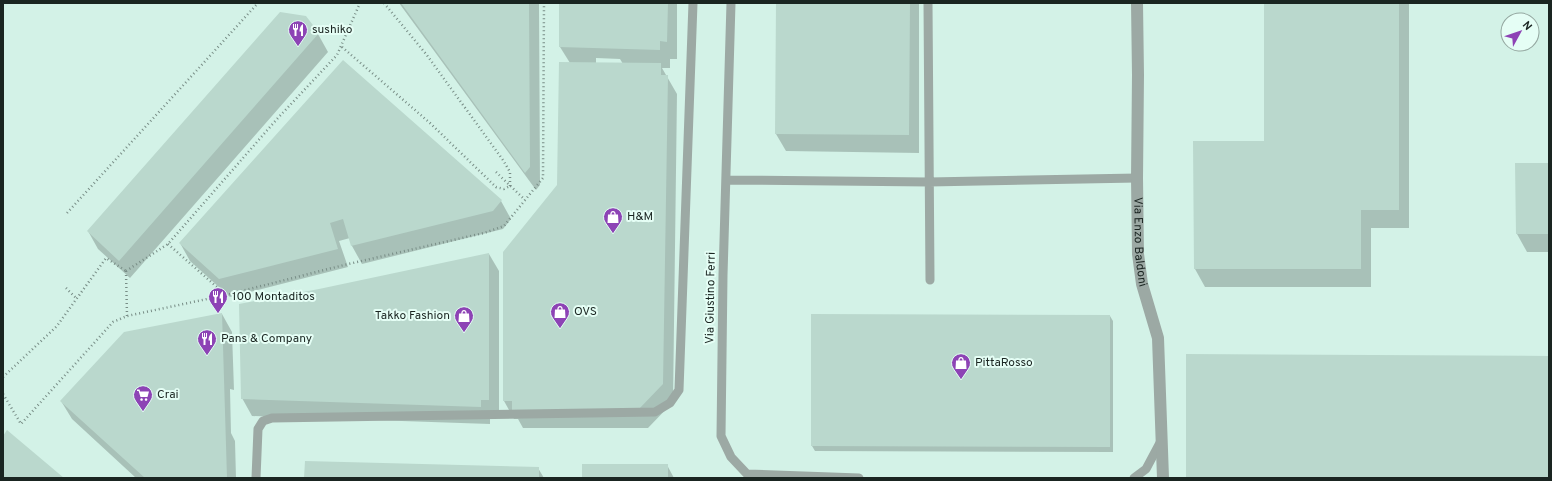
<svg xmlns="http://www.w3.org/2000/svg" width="1552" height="481" font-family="Overpass,sans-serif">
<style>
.shadow{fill:#0003;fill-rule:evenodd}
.building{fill:#bad8cd}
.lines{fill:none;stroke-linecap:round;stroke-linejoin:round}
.path{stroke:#788d86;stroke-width:2.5;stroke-dasharray:1 3;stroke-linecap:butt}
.service{stroke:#9ca9a4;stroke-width:9}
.minor{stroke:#9ca9a4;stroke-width:12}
.labels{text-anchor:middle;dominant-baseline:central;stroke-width:4;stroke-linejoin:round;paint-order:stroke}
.poi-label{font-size:12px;fill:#1a2521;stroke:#e5fef5;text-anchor:start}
.street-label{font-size:12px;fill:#1a2521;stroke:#e5fef5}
</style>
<rect width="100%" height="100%" fill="#d3f2e7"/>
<path class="shadow" d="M 399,3 L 539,3 L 540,185 L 536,190 Z
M 560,3 L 677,3 L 677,59 L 670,59 L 670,68 L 662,68 L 677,94 L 673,402 L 648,428 L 523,428 L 518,419 L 514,419 L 504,401 L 558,185 L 570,63 L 560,47 ZM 596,58 L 620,59 L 623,64 L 596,63 Z
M 777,3 L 919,3 L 919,153 L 786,151 L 776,134 Z
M 1265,3 L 1409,3 L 1409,228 L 1371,228 L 1371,287 L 1205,287 L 1195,269 L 1265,142 Z
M 318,34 L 328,52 L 130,278 L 98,249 L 88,231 Z
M 343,62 L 501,201 L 511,219 L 503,229 L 362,264 L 352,246 L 350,238 L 339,241 L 348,267 L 230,297 L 190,261 L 180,243 Z
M 1549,164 L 1549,252 L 1527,252 L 1517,234 Z
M 489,254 L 499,271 L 499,418 L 490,418 L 490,424 L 252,416 L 242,398 L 319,290 Z
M 222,314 L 232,332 L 234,390 L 230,389 L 231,433 L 235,441 L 236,478 L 136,478 L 72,419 L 61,401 Z
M 1110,316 L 1113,321 L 1113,452 L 815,451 L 812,446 Z
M 667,465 L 674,478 L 583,478 Z
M 538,468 L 544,478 L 305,478 Z"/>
<path class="building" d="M 401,3 L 529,3 L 530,167 L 525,173 Z
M 559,3 L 668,3 L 667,42 L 660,41 L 660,50 L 559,47 Z
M 776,3 L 910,3 L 909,135 L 775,134 Z
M 1264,3 L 1399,3 L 1399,210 L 1361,210 L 1361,269 L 1194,269 L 1193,141 L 1264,141 Z
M 280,12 L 306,16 L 319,33 L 119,261 L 87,231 Z
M 343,60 L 502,200 L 493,211 L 351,246 L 343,219 L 330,223 L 338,249 L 219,279 L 179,243 Z
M 559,62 L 661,63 L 661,75 L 668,75 L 663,384 L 638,410 L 512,410 L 512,401 L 503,401 L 503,252 L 557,185 Z
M 1515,163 L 1549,163 L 1549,234 L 1516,234 Z
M 489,253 L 489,400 L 481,400 L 481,407 L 241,399 L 239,304 L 319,289 Z
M 222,313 L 227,478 L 145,478 L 60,401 L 124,332 Z
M 811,314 L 1110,315 L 1110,447 L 811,446 Z
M 1186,354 L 1549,356 L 1549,478 L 1186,478 Z
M 7,430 L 64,478 L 3,478 L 3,436 Z
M 305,461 L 539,467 L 539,478 L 304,478 Z
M 582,464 L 668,464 L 668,478 L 582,478 Z"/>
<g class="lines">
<path class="path" d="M 384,3 L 426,54 L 503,160 L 510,172 L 510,186
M 342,47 L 430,123 L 496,187 L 504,189 L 510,186
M 496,172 L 525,200
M 67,213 L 258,3
M 168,244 L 226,295
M 126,271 L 168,244 L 277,119 L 337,55 L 360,3
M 126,271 L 127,316
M 66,288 L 77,299
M 3,377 L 57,326 L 106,258 L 126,271
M 3,394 L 21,424 L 113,322 L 127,316 L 226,295 L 344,265 L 484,233 L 504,226 L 543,178 L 544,3"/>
<path class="service" d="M 731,3 L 723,275 L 721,436 L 731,457 L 747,474 L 859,478
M 928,3 L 930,280
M 726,180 L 929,182 L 1137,178
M 256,478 L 258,429 L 263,421 L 272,418 L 655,412 L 670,403 L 679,390 L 693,3
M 1134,478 L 1146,469 L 1162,439"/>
<path class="minor" id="s1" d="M 1137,3 L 1138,75 L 1137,178 L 1138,254 L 1142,284 L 1158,338 L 1163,478"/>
</g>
<defs>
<symbol id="restaurant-pin" viewBox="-11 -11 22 30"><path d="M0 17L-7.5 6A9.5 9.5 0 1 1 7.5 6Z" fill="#8d43b5" stroke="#e5fef5"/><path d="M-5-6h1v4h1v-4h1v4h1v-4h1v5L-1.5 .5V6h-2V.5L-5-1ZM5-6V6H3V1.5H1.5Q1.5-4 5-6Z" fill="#fff"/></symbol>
<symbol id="shop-pin" viewBox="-11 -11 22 30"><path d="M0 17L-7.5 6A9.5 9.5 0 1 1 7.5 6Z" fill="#8d43b5" stroke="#e5fef5"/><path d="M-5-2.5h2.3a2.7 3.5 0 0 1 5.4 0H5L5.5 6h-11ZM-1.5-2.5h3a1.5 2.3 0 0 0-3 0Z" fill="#fff"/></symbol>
<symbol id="supermarket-pin" viewBox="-11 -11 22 30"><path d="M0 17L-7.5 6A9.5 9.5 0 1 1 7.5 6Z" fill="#8d43b5" stroke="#e5fef5"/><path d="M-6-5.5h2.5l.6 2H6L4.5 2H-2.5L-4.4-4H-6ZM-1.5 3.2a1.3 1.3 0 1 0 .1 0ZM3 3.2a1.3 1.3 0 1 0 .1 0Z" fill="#fff"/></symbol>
</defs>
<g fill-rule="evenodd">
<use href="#restaurant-pin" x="287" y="19" width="22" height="30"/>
<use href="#shop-pin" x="602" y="206" width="22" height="30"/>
<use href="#restaurant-pin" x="207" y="286" width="22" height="30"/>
<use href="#shop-pin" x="549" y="301" width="22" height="30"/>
<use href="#shop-pin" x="453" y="305" width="22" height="30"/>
<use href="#restaurant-pin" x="196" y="328" width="22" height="30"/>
<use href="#shop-pin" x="950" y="352" width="22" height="30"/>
<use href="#supermarket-pin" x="132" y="384" width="22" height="30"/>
</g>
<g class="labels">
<g class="poi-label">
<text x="312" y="30">sushiko</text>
<text x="627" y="217">H&amp;M</text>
<text x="232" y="297">100 Montaditos</text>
<text x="574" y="312">OVS</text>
<text x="450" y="316" text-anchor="end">Takko Fashion</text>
<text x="221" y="339">Pans &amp; Company</text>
<text x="975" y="363">PittaRosso</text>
<text x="157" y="395">Crai</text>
</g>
<g class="street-label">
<text stroke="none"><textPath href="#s1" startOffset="239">Via Enzo Baldoni</textPath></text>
<text transform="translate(711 298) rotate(-89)">Via Giustino Ferri</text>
</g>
</g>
<rect width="1552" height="481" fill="none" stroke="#1a2521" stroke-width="8"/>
<g transform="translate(1520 32) rotate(50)"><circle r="19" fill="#e5fef5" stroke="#94a7a0"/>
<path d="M0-3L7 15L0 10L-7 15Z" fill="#8d43b5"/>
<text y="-6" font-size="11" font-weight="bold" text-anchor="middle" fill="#1a2521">N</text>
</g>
</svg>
